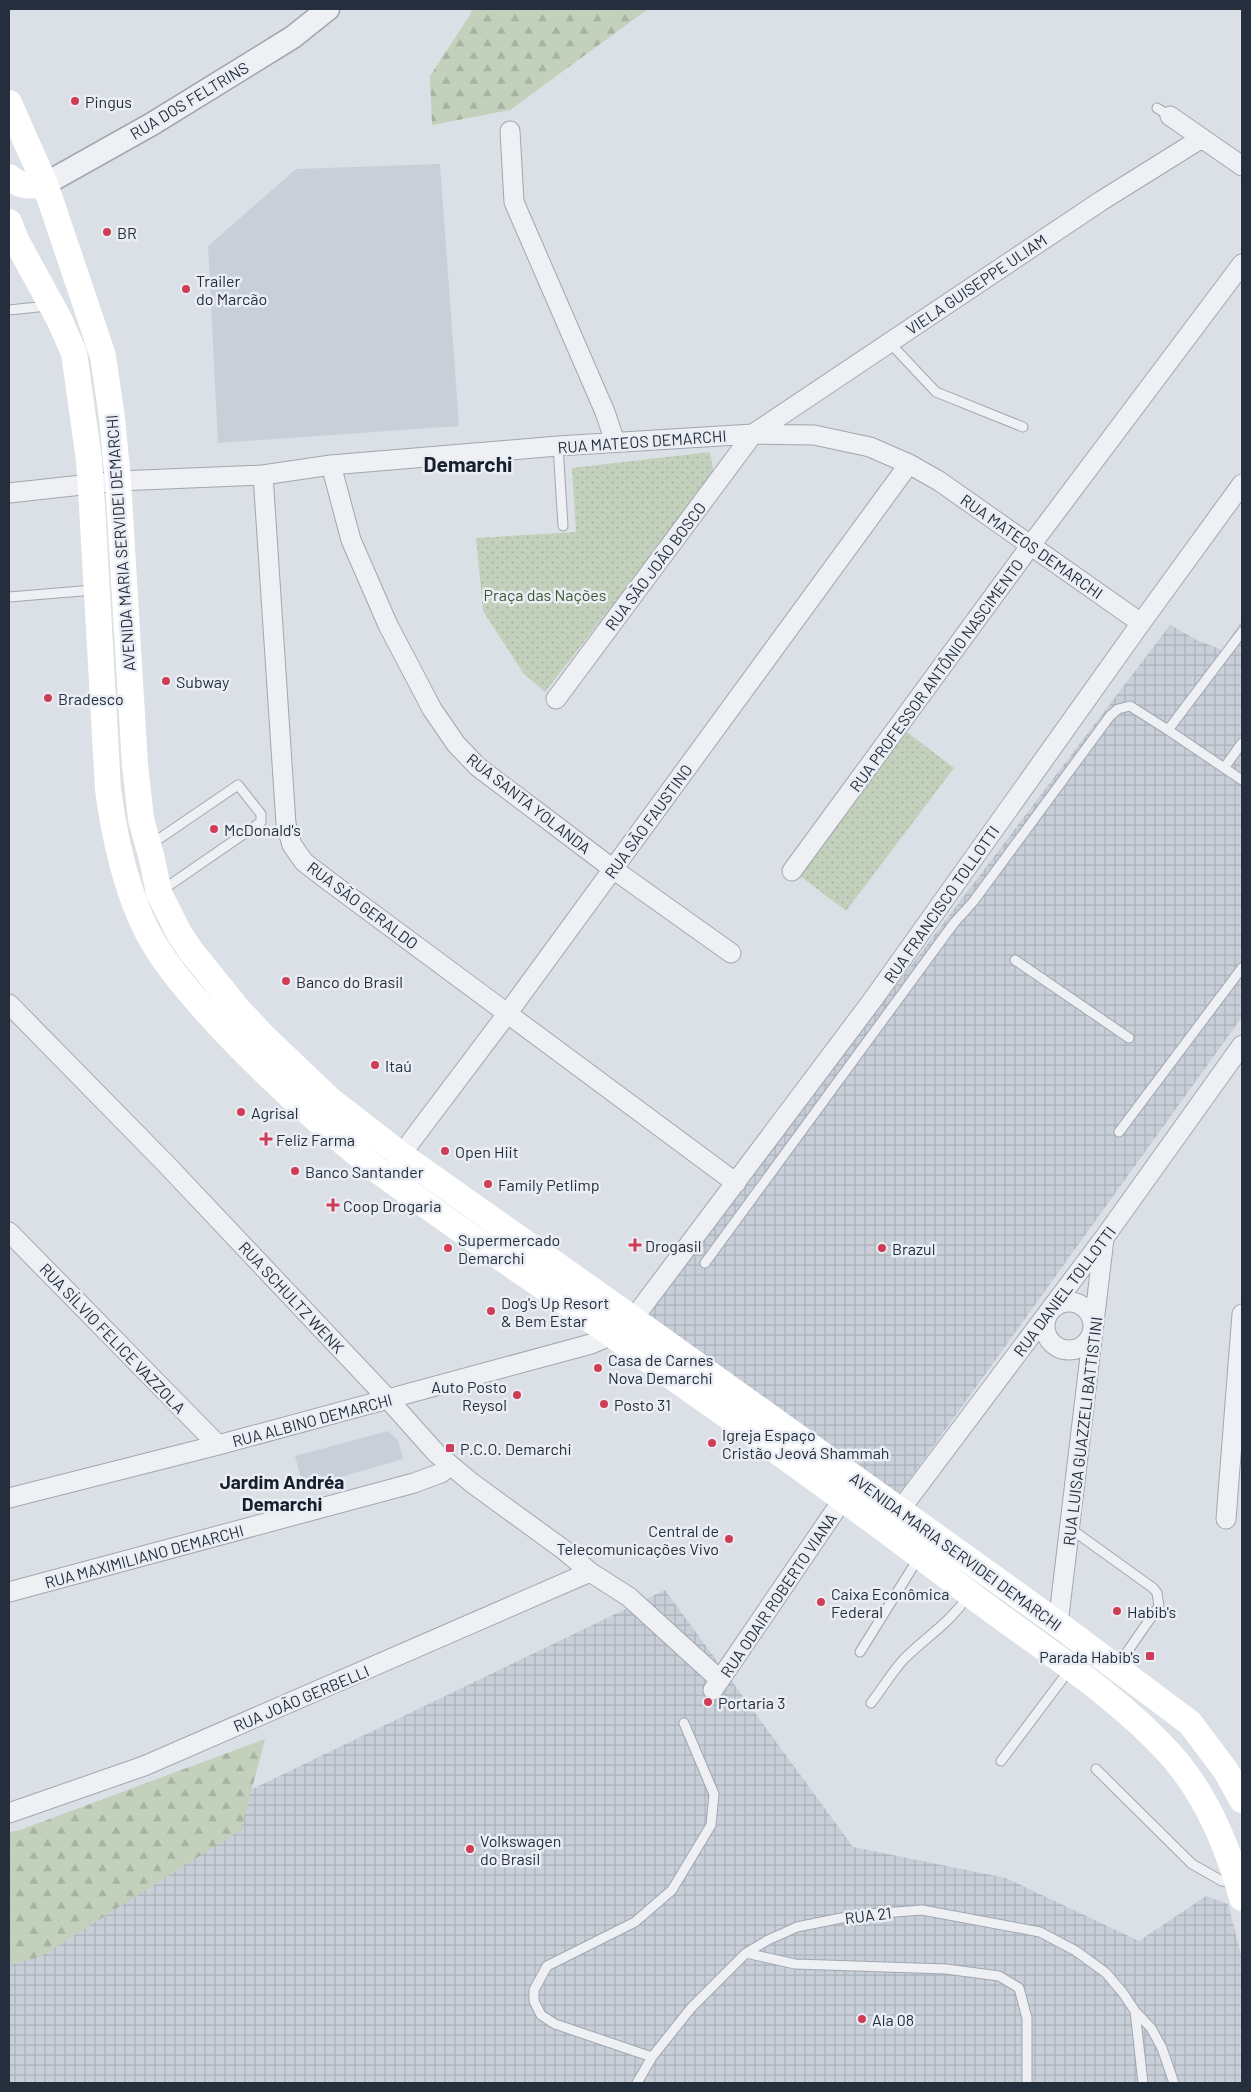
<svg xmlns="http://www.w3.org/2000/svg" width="1251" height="2092" font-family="Barlow,sans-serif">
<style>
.built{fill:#c9cfd8}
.industrial{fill:url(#industrial-grid)}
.forest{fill:url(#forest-firs)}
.park{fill:url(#park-dots)}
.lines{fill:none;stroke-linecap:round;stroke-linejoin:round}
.service-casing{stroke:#a1a7b0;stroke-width:11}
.minor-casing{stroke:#a1a7b0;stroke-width:21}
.tertiary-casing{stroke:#a1a7b0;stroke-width:25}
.service{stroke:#eef0f4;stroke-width:9}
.minor{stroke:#eef0f4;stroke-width:19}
.tertiary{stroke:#eef0f4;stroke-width:22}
.secondary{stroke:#fff;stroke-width:26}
.poi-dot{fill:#ce3d55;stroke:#eaeef4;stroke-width:2}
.labels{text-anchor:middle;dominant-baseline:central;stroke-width:5;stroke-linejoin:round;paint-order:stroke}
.street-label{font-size:16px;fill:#252e3c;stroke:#eaeef4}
.poi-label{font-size:16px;fill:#252e3c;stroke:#eaeef4;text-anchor:start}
.park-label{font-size:16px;fill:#3a5832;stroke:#eaeef4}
.quarter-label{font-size:19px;font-weight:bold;fill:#181f2c;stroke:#eaeef4}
.district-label{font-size:21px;font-weight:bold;fill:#181f2c;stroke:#eaeef4}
</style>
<defs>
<pattern id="industrial-grid" width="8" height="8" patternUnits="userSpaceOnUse" patternTransform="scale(1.25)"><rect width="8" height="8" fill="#c9cfd8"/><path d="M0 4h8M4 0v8" fill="none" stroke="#acb2ba"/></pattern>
<pattern id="forest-firs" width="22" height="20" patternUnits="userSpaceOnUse" patternTransform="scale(1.25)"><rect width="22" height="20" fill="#c2d0bc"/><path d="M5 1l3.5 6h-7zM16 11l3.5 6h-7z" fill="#a7b3a2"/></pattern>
<pattern id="park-dots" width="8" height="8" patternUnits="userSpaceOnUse" patternTransform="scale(1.25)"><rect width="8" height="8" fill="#c2d0bc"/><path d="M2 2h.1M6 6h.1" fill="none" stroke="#a7b3a2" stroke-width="1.8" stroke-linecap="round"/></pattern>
</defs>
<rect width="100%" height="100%" fill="#dbe0e6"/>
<path class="built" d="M 440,164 L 459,426 L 218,443 L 208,246 L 296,169 Z
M 388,1431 L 398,1440 L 403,1459 L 341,1477 L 303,1486 L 295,1456 Z"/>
<path class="industrial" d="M 1242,621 L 1242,1017 L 899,1494 L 644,1317 L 1170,625 L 1197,640 L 1222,650 Z
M 665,1590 L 853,1847 L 1006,1878 L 1139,1941 L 1206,1896 L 1228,1904 L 1242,1958 L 1242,2083 L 9,2083 L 9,1850 L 240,1795 Z"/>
<path class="forest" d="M 472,9 L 648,9 L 510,110 L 432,125 L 430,76 L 470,15 Z
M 265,1739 L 241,1830 L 40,1957 L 9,1965 L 9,1832 L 20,1830 Z"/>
<path class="park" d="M 710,452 L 714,475 L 545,692 L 524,674 L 483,611 L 476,538 L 576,532 L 572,468 Z
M 907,732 L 954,768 L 846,911 L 799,875 Z"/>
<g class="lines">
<defs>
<path id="service" d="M 1157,108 L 1170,116
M 9,310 L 48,306
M 889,342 L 936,392 L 1023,427
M 558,446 L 563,526
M 9,597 L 94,590
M 1168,730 L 1242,780
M 1224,768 L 1242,743
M 150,845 L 238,785 L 261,814 L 261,822 L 161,891
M 1015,960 L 1129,1038
M 1119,1132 L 1242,968
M 705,1263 L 954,923 L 973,902 L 1110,716 L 1118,709 L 1130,706 L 1168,730 L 1242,632
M 1071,1529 L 1153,1588 L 1157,1593 L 1159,1606 L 1118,1665
M 860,1652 L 919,1557
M 871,1703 C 882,1689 892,1672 904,1659 C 927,1636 949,1624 968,1596
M 1001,1761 L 1070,1669
M 1096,1769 L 1192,1864 L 1222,1881 L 1235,1883
M 746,1953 L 795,1964 L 946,1969 L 999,1976 L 1019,1988 L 1027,2018 L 1027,2083
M 1135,2011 L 1143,2083
M 652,2057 L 555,2024 L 541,2015 L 534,2001 L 534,1990 L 547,1966 L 635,1922 L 672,1890 L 711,1825 L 714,1794 L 684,1723
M 637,2083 L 652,2057 L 691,2008 L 746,1953 L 768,1940 L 797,1927 L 856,1915 L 922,1910 L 1040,1932 L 1076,1951 L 1106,1973 L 1123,1993 L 1135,2011 L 1151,2028 L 1162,2048 L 1174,2083"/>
<path id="minor" d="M 1170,116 L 1242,166
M 510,131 L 514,202 L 605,412 L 615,442
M 331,465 L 351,540 L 388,625 L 432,709 L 456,744 L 478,767 L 613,869 L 731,953
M 263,475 L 286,824 L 292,845 L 304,862 L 330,882 L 736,1183
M 9,493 L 118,481 L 263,475 L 331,465 L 558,446 L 753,434 L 814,435 L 870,447 L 909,464 L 939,481 L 1141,623
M 556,699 L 753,434 L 1101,201 L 1202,138
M 792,871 L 1031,545 L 1242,264
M 9,1004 L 166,1164 L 388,1399 L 436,1453 L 472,1483 L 564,1550 L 590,1572 L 629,1597 L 720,1680
M 394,1164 L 507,1014 L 909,464
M 9,1232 L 218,1445
M1045 1326a24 24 0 1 1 48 0a24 24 0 1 1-48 0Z
M 9,1498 L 218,1445 L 591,1344 C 608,1337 620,1332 633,1319 L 874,998 L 1141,623 L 1242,484
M 1226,1519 L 1242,1314
M 900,1522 L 900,1510 L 1104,1238 L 1242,1045
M 9,1592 L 414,1483 L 441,1473 L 450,1466
M 1058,1624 L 1104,1239
M 713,1690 L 843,1499
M 9,1813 L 144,1766 L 590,1572"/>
<path id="tertiary" d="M 45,184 L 152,124 L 293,37 L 328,9"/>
</defs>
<use href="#service" class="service-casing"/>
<use href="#minor" class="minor-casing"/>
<use href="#tertiary" class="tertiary-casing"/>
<use href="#service" class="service"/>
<use href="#minor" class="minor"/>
<use href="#tertiary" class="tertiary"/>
<path class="secondary" d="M 9,103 L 45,184 L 103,356 L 112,418 L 118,481 L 135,765 L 141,819 L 152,859 L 159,893 L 179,933 L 191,951 L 236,1007 L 264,1037 L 329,1099 L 401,1155 L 633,1319 L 1058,1624 L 1190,1723 L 1226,1771 L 1242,1800
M 9,177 C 22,188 30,186 45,184
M 9,222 L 16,240 L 59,319 L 74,353 L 89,460 L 92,505 L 108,789 C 114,835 123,878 142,921 C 159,959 188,991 216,1022 C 264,1074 316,1121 372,1166 C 451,1225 533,1279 614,1336 C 733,1419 852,1503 966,1591 C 1035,1644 1112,1690 1170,1754 C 1206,1794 1228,1847 1242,1898"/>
</g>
<g class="poi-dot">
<circle cx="75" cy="101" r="5"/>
<circle cx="107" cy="232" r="5"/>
<circle cx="186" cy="289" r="5"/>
<circle cx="166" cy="681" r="5"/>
<circle cx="48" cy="698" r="5"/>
<circle cx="214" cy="829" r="5"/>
<circle cx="286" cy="981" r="5"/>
<circle cx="375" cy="1065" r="5"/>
<circle cx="241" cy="1112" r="5"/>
<path d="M263.5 1131.5h5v5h5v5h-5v5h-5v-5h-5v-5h5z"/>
<circle cx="445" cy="1151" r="5"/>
<circle cx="295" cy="1171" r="5"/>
<circle cx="488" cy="1184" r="5"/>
<path d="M330.5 1197.5h5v5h5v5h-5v5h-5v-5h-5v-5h5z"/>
<path d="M632.5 1237.5h5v5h5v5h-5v5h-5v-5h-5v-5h5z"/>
<circle cx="448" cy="1248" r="5"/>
<circle cx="882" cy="1248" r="5"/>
<circle cx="491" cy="1311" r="5"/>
<circle cx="598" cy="1368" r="5"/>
<circle cx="517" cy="1395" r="5"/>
<circle cx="604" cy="1404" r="5"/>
<circle cx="712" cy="1443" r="5"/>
<rect x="445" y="1443" width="10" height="10" rx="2.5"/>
<circle cx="729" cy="1539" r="5"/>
<circle cx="821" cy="1602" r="5"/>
<circle cx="1117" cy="1611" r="5"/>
<rect x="1145" y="1651" width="10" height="10" rx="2.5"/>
<circle cx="708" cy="1702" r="5"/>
<circle cx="470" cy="1849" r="5"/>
<circle cx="862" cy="2019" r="5"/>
</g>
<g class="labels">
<g class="street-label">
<text transform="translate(189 100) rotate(-31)">RUA DOS FELTRINS</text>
<text transform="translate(976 284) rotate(-34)">VIELA GUISEPPE ULIAM</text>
<text transform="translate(642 441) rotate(-4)">RUA MATEOS DEMARCHI</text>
<text transform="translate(120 543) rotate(-94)">AVENIDA MARIA SERVIDEI DEMARCHI</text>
<text transform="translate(1032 546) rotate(35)">RUA MATEOS DEMARCHI</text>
<text transform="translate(655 566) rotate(-53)">RUA SÃO JOÃO BOSCO</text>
<text transform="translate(936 675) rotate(-54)">RUA PROFESSOR ANTÔNIO NASCIMENTO</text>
<text transform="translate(529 803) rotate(38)">RUA SANTA YOLANDA</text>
<text transform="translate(648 821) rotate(-54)">RUA SÃO FAUSTINO</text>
<text transform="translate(941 904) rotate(-55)">RUA FRANCISCO TOLLOTTI</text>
<text transform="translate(363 905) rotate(37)">RUA SÃO GERALDO</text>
<text transform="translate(1064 1291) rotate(-53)">RUA DANIEL TOLLOTTI</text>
<text transform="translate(292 1297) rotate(47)">RUA SCHULTZ WENK</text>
<text transform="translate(113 1338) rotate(46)">RUA SÍLVIO FELICE VAZZOLA</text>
<text transform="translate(312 1420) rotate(-15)">RUA ALBINO DEMARCHI</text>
<text transform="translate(1082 1431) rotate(-83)">RUA LUISA GUAZZELI BATTISTINI</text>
<text transform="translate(956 1551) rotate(36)">AVENIDA MARIA SERVIDEI DEMARCHI</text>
<text transform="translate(144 1556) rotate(-15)">RUA MAXIMILIANO DEMARCHI</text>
<text transform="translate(778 1595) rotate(-56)">RUA ODAIR ROBERTO VIANA</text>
<text transform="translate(301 1698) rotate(-23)">RUA JOÃO GERBELLI</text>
<text transform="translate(868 1915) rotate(-7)">RUA 21</text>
</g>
<g class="poi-label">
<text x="85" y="101">Pingus</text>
<text x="117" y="232">BR</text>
<text x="196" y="280">Trailer<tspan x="196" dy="18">do Marcão</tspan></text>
<text x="176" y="681">Subway</text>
<text x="58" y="698">Bradesco</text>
<text x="224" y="829">McDonald's</text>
<text x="296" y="981">Banco do Brasil</text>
<text x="385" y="1065">Itaú</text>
<text x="251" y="1112">Agrisal</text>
<text x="276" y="1139">Feliz Farma</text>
<text x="455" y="1151">Open Hiit</text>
<text x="305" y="1171">Banco Santander</text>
<text x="498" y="1184">Family Petlimp</text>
<text x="343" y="1205">Coop Drogaria</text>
<text x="458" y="1239">Supermercado<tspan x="458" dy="18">Demarchi</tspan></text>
<text x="645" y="1245">Drogasil</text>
<text x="892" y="1248">Brazul</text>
<text x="501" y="1302">Dog's Up Resort<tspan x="501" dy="18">&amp; Bem Estar</tspan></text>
<text x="608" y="1359">Casa de Carnes<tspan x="608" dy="18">Nova Demarchi</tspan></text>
<text x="507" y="1386" text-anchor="end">Auto Posto<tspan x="507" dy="18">Reysol</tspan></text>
<text x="614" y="1404">Posto 31</text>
<text x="722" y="1434">Igreja Espaço<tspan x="722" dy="18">Cristão Jeová Shammah</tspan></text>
<text x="460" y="1448">P.C.O. Demarchi</text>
<text x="719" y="1530" text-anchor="end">Central de<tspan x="719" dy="18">Telecomunicações Vivo</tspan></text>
<text x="831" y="1593">Caixa Econômica<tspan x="831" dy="18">Federal</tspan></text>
<text x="1127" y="1611">Habib's</text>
<text x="1140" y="1656" text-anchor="end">Parada Habib's</text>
<text x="718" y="1702">Portaria 3</text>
<text x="480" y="1840">Volkswagen<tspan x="480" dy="18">do Brasil</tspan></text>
<text x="872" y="2019">Ala 08</text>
</g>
<g class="park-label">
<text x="545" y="594">Praça das Nações</text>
</g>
<g class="quarter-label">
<text x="282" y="1481">Jardim Andréa<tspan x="282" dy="22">Demarchi</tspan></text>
</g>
<g class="district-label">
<text x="468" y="463">Demarchi</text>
</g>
</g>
<rect width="1251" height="2092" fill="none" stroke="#252e3c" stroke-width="20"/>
</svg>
